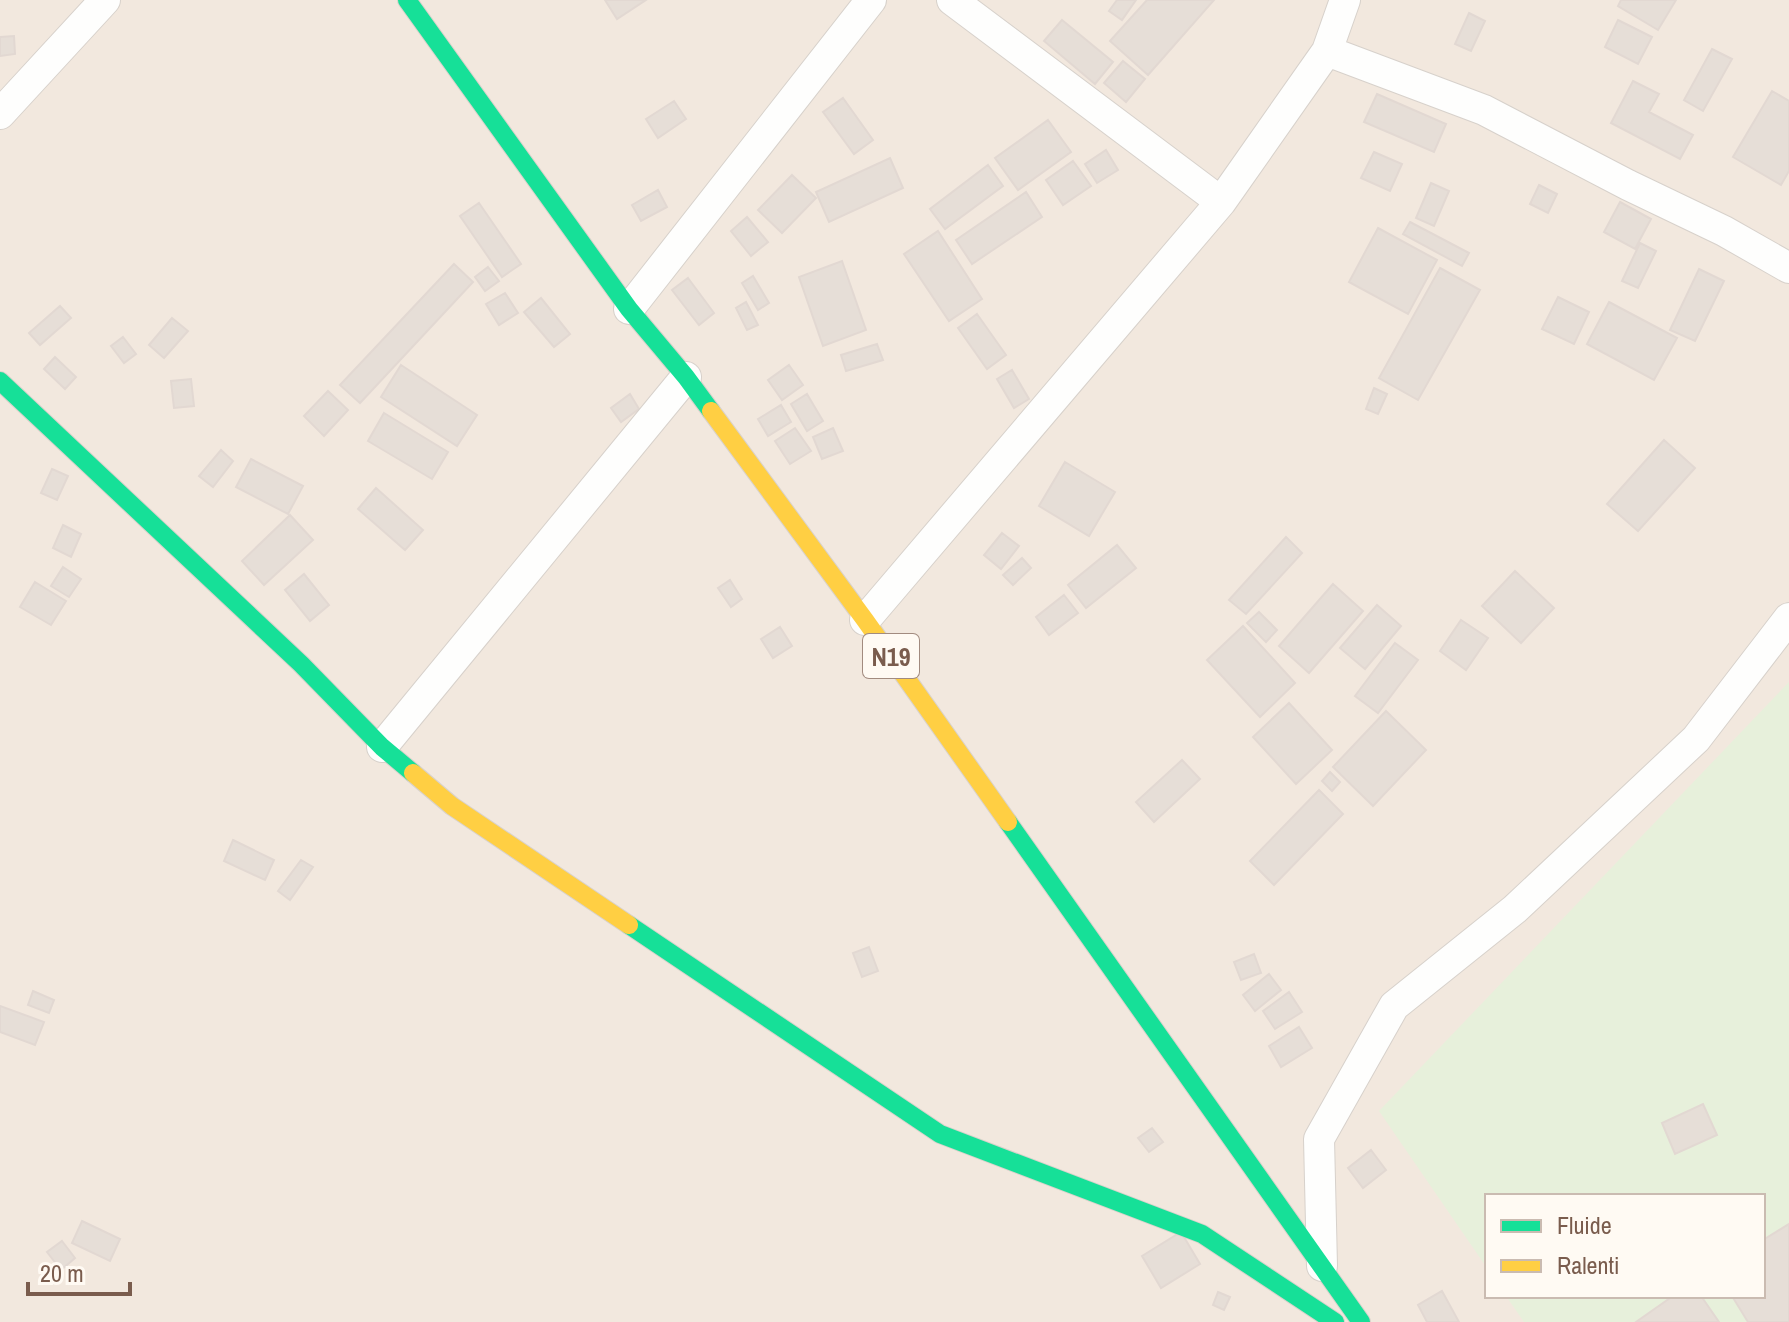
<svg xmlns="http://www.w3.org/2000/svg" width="1789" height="1322" font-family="'Archivo Narrow',sans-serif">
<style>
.residential{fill:#f2e8de;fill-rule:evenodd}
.green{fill:#e7f0db}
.building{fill:#e6ded7;stroke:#e2d8d2;stroke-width:2}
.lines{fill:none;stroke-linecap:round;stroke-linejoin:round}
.street-casing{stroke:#d7d1cb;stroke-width:32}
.fast-casing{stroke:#d9d2cb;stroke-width:20}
.slow-casing{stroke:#d9d2cb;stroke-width:20}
.street{stroke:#fefefd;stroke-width:30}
.fast{stroke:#16e098;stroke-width:18}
.slow{stroke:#ffcf43;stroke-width:18}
.labels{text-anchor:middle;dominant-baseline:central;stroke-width:7;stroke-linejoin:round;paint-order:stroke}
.shield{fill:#fffaf3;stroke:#a28b7f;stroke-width:2}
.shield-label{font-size:26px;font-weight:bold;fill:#7a5c4d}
</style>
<rect width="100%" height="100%" fill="#f9f5f0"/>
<path class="residential" d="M 0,0 L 1789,0 L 1789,1322 L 0,1322 ZM 1487,1196 L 1763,1196 L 1763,1296 L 1487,1296 Z"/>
<path class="green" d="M 1789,682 L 1789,1322 L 1524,1322 L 1506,1296 L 1763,1296 L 1763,1196 L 1487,1196 L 1487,1268 L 1379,1111 Z"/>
<path class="building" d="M 605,0 L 646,0 L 617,19 Z
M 1117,0 L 1136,0 L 1122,20 L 1109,11 Z
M 1147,0 L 1214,0 L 1148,75 L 1110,41 Z
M 1621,0 L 1676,0 L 1658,30 L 1618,6 Z
M 1469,13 L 1485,21 L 1471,51 L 1455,44 Z
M 1062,20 L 1113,62 L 1095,84 L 1044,41 Z
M 1618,20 L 1652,37 L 1638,64 L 1605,47 Z
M 14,36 L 15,54 L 0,56 L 0,37 Z
M 1712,49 L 1732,59 L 1703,111 L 1684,100 Z
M 1123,61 L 1145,79 L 1126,102 L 1104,83 Z
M 1633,81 L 1659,94 L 1649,112 L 1693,135 L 1680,159 L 1611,123 Z
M 1772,91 L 1789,101 L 1789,171 L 1781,185 L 1733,157 Z
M 1377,94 L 1446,124 L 1434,152 L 1364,122 Z
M 843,98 L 873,140 L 854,154 L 823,112 Z
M 674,101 L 686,119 L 658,138 L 646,119 Z
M 1048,120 L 1071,152 L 1018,190 L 995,158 Z
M 1106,150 L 1118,170 L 1097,183 L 1085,164 Z
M 1374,152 L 1402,164 L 1390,191 L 1361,178 Z
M 890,158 L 903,188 L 829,222 L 816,192 Z
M 1073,161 L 1091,186 L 1063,205 L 1046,180 Z
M 988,165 L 1003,186 L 945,229 L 930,209 Z
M 792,175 L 816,198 L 782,233 L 758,210 Z
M 1431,183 L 1449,191 L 1434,226 L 1416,218 Z
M 1539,185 L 1557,194 L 1548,213 L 1530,204 Z
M 658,190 L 667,207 L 641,221 L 632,205 Z
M 1026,192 L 1042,217 L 972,264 L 956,240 Z
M 1620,202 L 1651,219 L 1635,249 L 1604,232 Z
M 479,203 L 521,264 L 502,277 L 460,216 Z
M 747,217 L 768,242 L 751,256 L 731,231 Z
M 1410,222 L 1469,253 L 1462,266 L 1403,234 Z
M 1378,228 L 1437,260 L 1408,314 L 1349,282 Z
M 938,231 L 982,299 L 949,321 L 904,254 Z
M 1640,243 L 1656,251 L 1638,288 L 1622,281 Z
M 842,261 L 866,330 L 823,346 L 799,277 Z
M 454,264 L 473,282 L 360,403 L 340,385 Z
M 488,267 L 499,281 L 485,291 L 475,277 Z
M 1440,268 L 1480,290 L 1418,400 L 1379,378 Z
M 1699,269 L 1724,281 L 1695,341 L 1670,330 Z
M 753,276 L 769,303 L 758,310 L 742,283 Z
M 688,278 L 714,313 L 699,325 L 672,290 Z
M 505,293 L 518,313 L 499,325 L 486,304 Z
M 1558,297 L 1589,312 L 1574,344 L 1542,329 Z
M 541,298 L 570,334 L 554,347 L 524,312 Z
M 746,302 L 758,325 L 747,330 L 736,308 Z
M 1609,302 L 1677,338 L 1654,380 L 1587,344 Z
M 60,306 L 71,318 L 40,345 L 29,333 Z
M 977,314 L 1006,355 L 987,369 L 958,328 Z
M 172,318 L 188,331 L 164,358 L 149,345 Z
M 123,337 L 136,354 L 124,363 L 111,346 Z
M 877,344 L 883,360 L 846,371 L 841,355 Z
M 55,357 L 76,377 L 65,389 L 44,369 Z
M 401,365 L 477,415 L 457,446 L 381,397 Z
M 789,365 L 803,385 L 782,400 L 768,380 Z
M 1012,370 L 1029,399 L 1014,408 L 997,379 Z
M 191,379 L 194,406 L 174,408 L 171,381 Z
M 1374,388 L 1387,394 L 1378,414 L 1366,409 Z
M 328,391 L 348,410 L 324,436 L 304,416 Z
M 630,394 L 639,409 L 621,422 L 611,408 Z
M 807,394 L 823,421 L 807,431 L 791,404 Z
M 781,405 L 791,422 L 768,436 L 758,419 Z
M 384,413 L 448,452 L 432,479 L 368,441 Z
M 795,428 L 811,451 L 790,464 L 775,441 Z
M 833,428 L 843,451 L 822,459 L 813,437 Z
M 1664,440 L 1695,468 L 1638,531 L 1607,504 Z
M 221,450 L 233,461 L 213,487 L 199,476 Z
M 251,459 L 303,486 L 288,514 L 236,487 Z
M 1065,462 L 1115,492 L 1089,536 L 1039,506 Z
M 52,469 L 68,476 L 57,500 L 41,493 Z
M 376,488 L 423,530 L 405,550 L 358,509 Z
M 290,515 L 313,540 L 264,585 L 242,561 Z
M 63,525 L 81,534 L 71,557 L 53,548 Z
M 1002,533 L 1019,546 L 1001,569 L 984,555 Z
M 1286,537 L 1302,553 L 1246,614 L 1229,600 Z
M 1117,545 L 1136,568 L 1086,608 L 1068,585 Z
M 1022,558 L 1031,568 L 1013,585 L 1003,575 Z
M 63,567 L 81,579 L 69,597 L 51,586 Z
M 1515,571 L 1554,608 L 1521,643 L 1482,606 Z
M 304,574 L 329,605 L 310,621 L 285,590 Z
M 730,580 L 742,599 L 731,607 L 718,588 Z
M 35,582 L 66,601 L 51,625 L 20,607 Z
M 1333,584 L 1363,611 L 1309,673 L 1279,646 Z
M 1064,595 L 1078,613 L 1049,635 L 1036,617 Z
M 1377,605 L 1401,626 L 1365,669 L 1340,648 Z
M 1259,612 L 1277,630 L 1266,642 L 1247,623 Z
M 1461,620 L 1488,638 L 1466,670 L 1440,651 Z
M 1243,626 L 1295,683 L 1260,717 L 1207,660 Z
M 780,627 L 792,646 L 773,658 L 761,639 Z
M 1395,643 L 1418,660 L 1378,713 L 1355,696 Z
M 1289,703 L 1332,750 L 1296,784 L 1253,737 Z
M 1386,711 L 1426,750 L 1373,806 L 1333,767 Z
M 1182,760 L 1200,779 L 1154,822 L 1136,802 Z
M 1330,772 L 1340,782 L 1332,791 L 1322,781 Z
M 1319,790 L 1343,814 L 1274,885 L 1250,861 Z
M 233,840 L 274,860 L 265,880 L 224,861 Z
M 301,860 L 313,867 L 290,900 L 278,891 Z
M 869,947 L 878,971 L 862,977 L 853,953 Z
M 1254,954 L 1261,973 L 1241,980 L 1234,962 Z
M 1269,974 L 1281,990 L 1255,1011 L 1243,995 Z
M 33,991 L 54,1000 L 49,1013 L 28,1005 Z
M 1289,992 L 1302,1012 L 1275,1029 L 1263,1011 Z
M 0,1006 L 44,1022 L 35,1045 L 0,1032 Z
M 1299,1027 L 1312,1048 L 1281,1067 L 1269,1046 Z
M 1703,1104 L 1717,1135 L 1675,1154 L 1662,1123 Z
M 1152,1128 L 1163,1142 L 1149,1152 L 1138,1138 Z
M 1371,1150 L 1386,1170 L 1363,1188 L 1348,1168 Z
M 82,1221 L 120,1239 L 110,1261 L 72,1243 Z
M 1789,1224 L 1789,1322 L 1748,1322 L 1732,1296 L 1763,1296 L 1763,1240 Z
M 1181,1232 L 1200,1264 L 1161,1288 L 1142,1256 Z
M 62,1241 L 75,1258 L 61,1270 L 47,1252 Z
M 1442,1291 L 1459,1322 L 1427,1322 L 1418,1305 Z
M 1218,1292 L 1230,1297 L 1224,1310 L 1213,1305 Z
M 1673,1296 L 1701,1296 L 1719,1322 L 1636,1322 Z"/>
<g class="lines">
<defs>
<path id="street" d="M 952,0 L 1221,202
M 1327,51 L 1484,110 L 1628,185 L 1724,231 L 1789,268
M 0,114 L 105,0
M 629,309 L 871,0
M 865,620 L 1221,202 L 1327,51 L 1345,0
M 382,747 L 686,377
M 1322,1266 L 1319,1139 L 1394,1006 L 1515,909 L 1696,739 L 1789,618"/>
<path id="fast" d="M 407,0 L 629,309 L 686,377 L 711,411
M 0,381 L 301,664 L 382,747 L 413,773
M 1008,822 L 1361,1322
M 629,925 L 940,1134 L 1202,1234 L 1335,1322"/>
<path id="slow" d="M 711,411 L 865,620 L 1008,822
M 413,773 L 452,806 L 629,925"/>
</defs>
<use href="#street" class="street-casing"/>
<use href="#fast" class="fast-casing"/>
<use href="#slow" class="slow-casing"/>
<use href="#street" class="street"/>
<use href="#fast" class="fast"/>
<use href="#slow" class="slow"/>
</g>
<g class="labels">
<rect class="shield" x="863" y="634" width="56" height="44" rx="6"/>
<g class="shield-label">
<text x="891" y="656">N19</text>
</g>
</g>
<rect x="1485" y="1194" width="280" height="104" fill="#fffaf3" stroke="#cabbb1" stroke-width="2"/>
<rect x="1501" y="1220" width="40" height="12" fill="#16e098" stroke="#cabbb1" stroke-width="2"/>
<text x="1557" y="1234" font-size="24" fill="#7a5c4d">Fluide</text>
<rect x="1501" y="1260" width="40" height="12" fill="#ffcf43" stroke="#cabbb1" stroke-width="2"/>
<text x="1557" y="1274" font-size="24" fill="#7a5c4d">Ralenti</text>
<path d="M28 1282v12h102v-12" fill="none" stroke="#7a5c4d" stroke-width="4"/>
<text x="40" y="1282" font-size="24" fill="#7a5c4d" stroke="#fffaf3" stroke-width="6" paint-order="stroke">20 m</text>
</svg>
